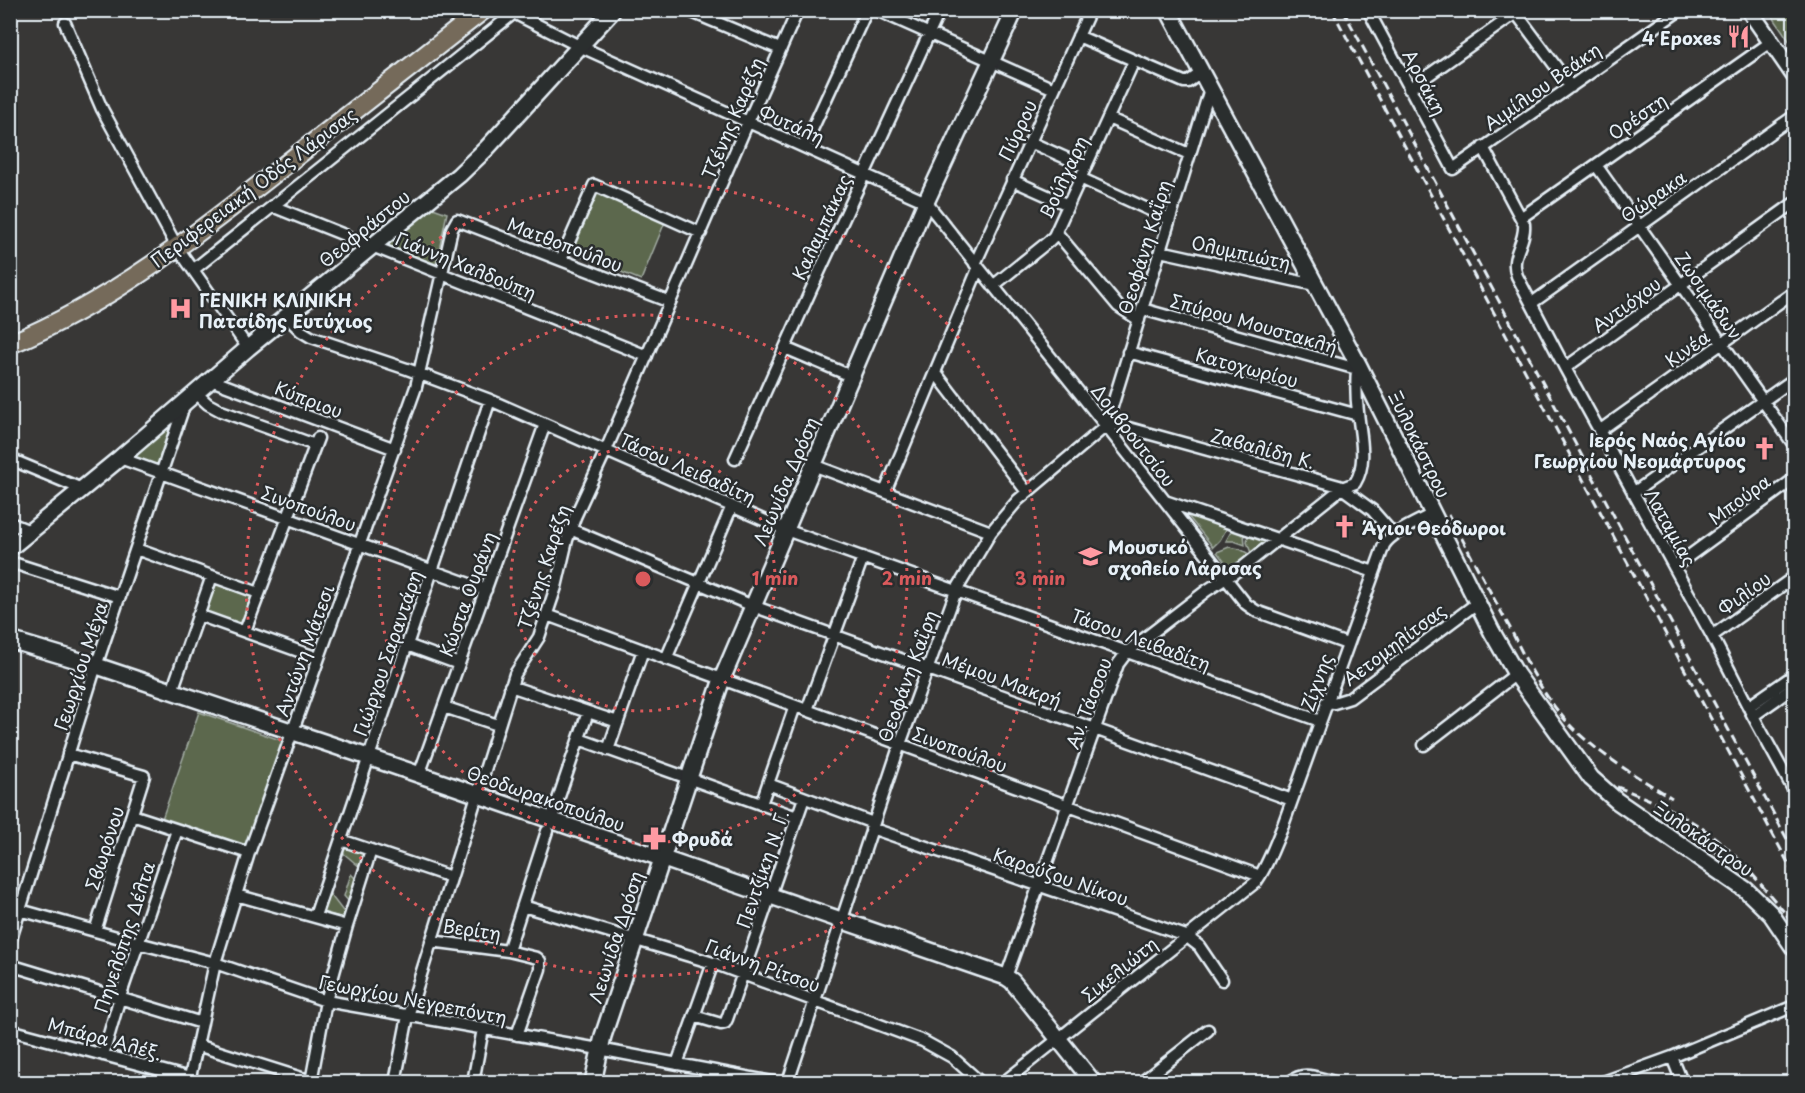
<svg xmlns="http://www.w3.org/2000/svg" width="1805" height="1093" font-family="'Playpen Sans',sans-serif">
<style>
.green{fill:#5c674e;stroke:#a2aca3;stroke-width:1.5}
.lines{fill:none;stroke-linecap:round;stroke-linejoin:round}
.street-casing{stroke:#e8f1f8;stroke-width:15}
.secondary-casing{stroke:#e8f1f8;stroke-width:20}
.highway-casing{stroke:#e8f1f8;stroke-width:22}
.street{stroke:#2a2d2e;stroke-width:10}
.secondary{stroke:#2a2d2e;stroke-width:15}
.highway{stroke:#746a5a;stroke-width:18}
.rail{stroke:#e8f1f8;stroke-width:3;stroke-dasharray:9 4.5;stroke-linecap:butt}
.ring{fill:none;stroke:#da5a5c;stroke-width:3;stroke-dasharray:3 6}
.labels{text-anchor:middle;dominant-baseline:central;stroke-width:5;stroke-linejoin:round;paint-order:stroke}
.poi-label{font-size:18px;font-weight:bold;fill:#e8f1f8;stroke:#2a2d2e;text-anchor:start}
.street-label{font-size:18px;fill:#e8f1f8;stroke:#2a2d2e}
.centre{fill:#da5a5c;stroke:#2a2d2e;stroke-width:3}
.ring-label{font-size:18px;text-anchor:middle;font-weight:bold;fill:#da5a5c;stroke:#2a2d2e;stroke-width:5;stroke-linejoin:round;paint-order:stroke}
</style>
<rect width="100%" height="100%" fill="#383736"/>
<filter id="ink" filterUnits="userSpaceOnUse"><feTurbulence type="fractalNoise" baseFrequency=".0167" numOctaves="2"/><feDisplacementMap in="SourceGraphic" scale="12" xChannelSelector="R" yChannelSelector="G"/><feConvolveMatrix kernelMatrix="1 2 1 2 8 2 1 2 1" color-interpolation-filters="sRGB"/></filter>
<g filter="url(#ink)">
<path class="green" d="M 1769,11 L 1794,11 L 1794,48 Z
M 596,192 L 665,222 L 641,280 L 569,251 Z
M 433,208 L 447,213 L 436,264 L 387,246 Z
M 172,423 L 157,469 L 129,458 Z
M 1188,514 L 1227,528 L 1220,540 L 1213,547 L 1187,515 Z
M 1232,530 L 1244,534 L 1245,545 L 1234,541 L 1226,541 Z
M 1248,535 L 1266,542 L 1251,553 L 1247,542 Z
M 1229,547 L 1240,549 L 1249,554 L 1230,569 L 1217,552 Z
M 213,583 L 251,597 L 240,627 L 202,614 Z
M 199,712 L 283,741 L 246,848 L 162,819 Z
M 344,844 L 366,851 L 361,868 L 342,852 Z
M 351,874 L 357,880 L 350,903 L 344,896 Z
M 329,893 L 346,915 L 344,918 L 323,913 Z"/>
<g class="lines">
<defs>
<path id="street" d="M 687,10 L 780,49
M 876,10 L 1054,89
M 1368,10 L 1453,169 L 1680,10
M 65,23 L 102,109 L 177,247 L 248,348
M 1078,36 L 1184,82 L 1188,82 L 1201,73
M 1409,89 L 1516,13 L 1571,87
M 1108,118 L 1189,154
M 1030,142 L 1086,167
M 804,147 L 867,10
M 1483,147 L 1524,224 C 1526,244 1509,255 1517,276 L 1565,368 L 1712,636 L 1753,716 L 1794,791
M 1596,165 L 1794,445
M 1080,178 L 1169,219
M 1012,180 L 1068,205
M 272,206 L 647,356
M 1522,217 L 1771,42
M 1056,232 L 1118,306 L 1139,320
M 1160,251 L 1315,285
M 561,260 L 594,185 L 701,233
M 975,264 L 1090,10
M 193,270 L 514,13 L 579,46 L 926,202 L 1106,426 L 1246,604 L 1256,611 L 1347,644
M 993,286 L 1049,241 L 1054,236 L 1134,61
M 1532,303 L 1794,116
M 1142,309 L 1357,369
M 287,317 L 301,331 L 311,337 L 407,369 L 490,400 L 786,530 L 1320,721
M 785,348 L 851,376
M 1128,352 L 1358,415
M 1565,368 L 1794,203
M 935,372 L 1027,492
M 211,380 L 395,449
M 196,393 L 208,404 L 221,411 L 315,445
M 1107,422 L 1339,486 L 1372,510 L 1394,535
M 1599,431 L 1794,292
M 120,458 L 486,590
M 10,459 L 82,489
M 735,459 L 810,292 L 940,10
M 813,465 L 991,532
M 885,492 L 978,269
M 1633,493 L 1794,379
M 1165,501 L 1374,572
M 10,523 L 32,532
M 570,529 L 753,606 L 1292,800
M 136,549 L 259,593
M 10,562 L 120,597
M 1674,567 L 1794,479
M 198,615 L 318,658
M 547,615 L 1260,876
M 245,631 L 318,438
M 1712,636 L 1794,577
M 407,645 L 459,664
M 666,659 L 732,506
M 510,686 L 618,722
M 172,691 L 212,576
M 1326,702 L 1334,703 L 1350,698 L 1477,603
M 444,707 L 498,725
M 1748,707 L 1794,675
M 807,710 L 863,557
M 1753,716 L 1794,687
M 579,739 L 797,817
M 1424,745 L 1516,674
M 608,750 L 643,650
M 68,754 L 144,776 L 95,931
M 419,775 L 545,424
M 768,784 L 873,823
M 761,804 L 795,706
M 132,815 L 249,853
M 551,820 L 588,712
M 871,828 L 1186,936 L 1199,946 L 1222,980
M 341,840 L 451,877
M 236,895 L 347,926
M 523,906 L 713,963 L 923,1041 L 952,1057 L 980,1082
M 20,910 L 138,943 L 215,963 L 326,1001 L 599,1049 L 773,1082
M 315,916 L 490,400
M 431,941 L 508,951 L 537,958 L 540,961 L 540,969 L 517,1035
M 10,942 L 93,675 L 185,403
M 508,951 L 547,831
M 10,965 L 202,1023
M 1006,977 L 1118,664 L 1127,652 L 1206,591 L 1243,567 L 1342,488 L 1355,483 C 1368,462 1360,435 1358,412 C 1356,398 1356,383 1357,369 L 1359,367
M 694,1016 L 721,1024 L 725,1023 L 727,1019 L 804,798
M 10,1030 L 190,1078
M 197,1045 L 311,1081
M 103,1055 L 120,997 L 177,830
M 1672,1057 L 1682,1082
M 677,1064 L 713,963
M 189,1082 L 215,963 L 249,853 L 416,387 L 452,229 L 457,220 L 670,302
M 311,1082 L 326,1001 L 347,926 L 371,850
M 395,1082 L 408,1016 L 515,674 L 539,637 L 556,587 L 567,540 L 575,517 L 606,450 L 748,122 L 798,10
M 473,1082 L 483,1029
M 788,1082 L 900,744 L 956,591 L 991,532 L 1018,500 L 1106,426 L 1210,89
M 1004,1082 L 1256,882 C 1268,865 1274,847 1282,828 L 1384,545 C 1392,532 1418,522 1432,514
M 1142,1082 L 1208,1030
M 1290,1082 C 1304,1070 1317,1078 1334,1082
M 1603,1082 L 1672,1057 L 1794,1006"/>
<path id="secondary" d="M 1168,10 L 1359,366 L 1492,632 L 1516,674 L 1591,778 L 1617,801 L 1746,890 L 1771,914 L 1794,948
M 1749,10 L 1794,75
M 10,548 L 120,458 L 248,348 L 459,175 L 486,149 L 613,10
M 10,640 L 97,666 L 368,757 L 1006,977 L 1012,981 L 1093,1082
M 593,1082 L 603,1036 L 722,679 L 926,202 L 1015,10"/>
<path id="highway" d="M 10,344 C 112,302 200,232 285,165 C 351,114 417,62 483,10"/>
</defs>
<use href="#street" class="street-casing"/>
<use href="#secondary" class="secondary-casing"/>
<use href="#highway" class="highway-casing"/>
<use href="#street" class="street"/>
<use href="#secondary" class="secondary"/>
<use href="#highway" class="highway"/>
<path class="rail" d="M 1332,10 L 1794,874
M 1343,10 L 1794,852
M 1449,514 C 1469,552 1489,590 1510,628 C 1528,665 1547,704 1577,732 C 1605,758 1639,778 1672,798
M 1617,787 C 1656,801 1695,819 1726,847 C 1750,869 1770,896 1791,920
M 1654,811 L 1734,864"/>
</g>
</g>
<g class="ring">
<circle cx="643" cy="579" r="132"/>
<circle cx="643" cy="579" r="264"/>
<circle cx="643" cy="579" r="397"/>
</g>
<defs>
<symbol id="restaurant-bare" viewBox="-9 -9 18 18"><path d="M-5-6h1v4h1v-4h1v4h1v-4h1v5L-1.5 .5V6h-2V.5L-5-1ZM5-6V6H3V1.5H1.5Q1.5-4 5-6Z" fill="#ff9aa2" stroke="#2a2d2e" stroke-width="2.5" paint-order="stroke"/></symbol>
<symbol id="hospital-bare" viewBox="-9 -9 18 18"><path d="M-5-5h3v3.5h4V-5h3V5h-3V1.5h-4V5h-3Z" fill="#ff9aa2" stroke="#2a2d2e" stroke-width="2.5" paint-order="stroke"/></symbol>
<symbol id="church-bare" viewBox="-9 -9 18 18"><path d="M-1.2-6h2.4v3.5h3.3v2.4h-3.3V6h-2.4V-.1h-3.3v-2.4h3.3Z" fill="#ff9aa2" stroke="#2a2d2e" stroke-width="2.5" paint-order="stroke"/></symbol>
<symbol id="school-bare" viewBox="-9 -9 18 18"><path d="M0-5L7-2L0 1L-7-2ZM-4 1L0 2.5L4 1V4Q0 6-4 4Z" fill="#ff9aa2" stroke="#2a2d2e" stroke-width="2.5" paint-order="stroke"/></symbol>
<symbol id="pharmacy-bare" viewBox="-9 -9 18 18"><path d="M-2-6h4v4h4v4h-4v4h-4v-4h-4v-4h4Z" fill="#ff9aa2" stroke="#2a2d2e" stroke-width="2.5" paint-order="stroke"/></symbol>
</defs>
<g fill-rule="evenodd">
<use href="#restaurant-bare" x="1722" y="20" width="33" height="33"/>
<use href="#hospital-bare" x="164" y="292" width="33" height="33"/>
<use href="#church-bare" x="1748" y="432" width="33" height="33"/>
<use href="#church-bare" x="1328" y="510" width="33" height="33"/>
<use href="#school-bare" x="1074" y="540" width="33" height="33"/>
<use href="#pharmacy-bare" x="638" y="822" width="33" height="33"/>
</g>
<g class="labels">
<g class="poi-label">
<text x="1721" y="37" text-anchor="end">4 Epoxes</text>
<text x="199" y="299">ΓΕΝΙΚΗ ΚΛΙΝΙΚΗ<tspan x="199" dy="21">Πατσίδης Ευτύχιος</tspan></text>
<text x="1746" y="439" text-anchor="end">Ιερός Ναός Αγίου<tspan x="1746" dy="21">Γεωργίου Νεομάρτυρος</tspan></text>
<text x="1362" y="527">Άγιοι Θεόδωροι</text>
<text x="1108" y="546">Μουσικό<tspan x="1108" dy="21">σχολείο Λάρισας</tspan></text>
<text x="672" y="838">Φρυδά</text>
</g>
<g class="street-label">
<text transform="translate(1425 82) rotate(62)">Αρσάκη</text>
<text transform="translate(1542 86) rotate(-35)">Αιμίλιου Βεάκη</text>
<text transform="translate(1637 116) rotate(-35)">Ορέστη</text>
<text transform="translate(732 118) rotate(-67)">Τζένης Καρέζη</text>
<text transform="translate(792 124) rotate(24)">Φυτάλη</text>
<text transform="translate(1017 130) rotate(-65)">Πύρρου</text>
<text transform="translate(1063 177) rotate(-65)">Βούλγαρη</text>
<text transform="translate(253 187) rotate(-37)">Περιφερειακή Οδός Λάρισας</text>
<text transform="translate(1653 196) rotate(-35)">Θώρακα</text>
<text transform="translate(821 227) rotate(-65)">Καλαμπάκας</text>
<text transform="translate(364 228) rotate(-39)">Θεοφράστου</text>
<text transform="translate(565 244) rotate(21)">Ματθοπούλου</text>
<text transform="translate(1144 247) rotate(-73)">Θεοφάνη Καΐρη</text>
<text transform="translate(1241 252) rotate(12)">Ολυμπιώτη</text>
<text transform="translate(466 265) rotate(22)">Γιάννη Χαλδούπη</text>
<text transform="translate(1709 295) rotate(55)">Ζωσιμάδων</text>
<text transform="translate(1626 304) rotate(-36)">Αντιόχου</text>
<text transform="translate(1254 323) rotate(16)">Σπύρου Μουστακλή</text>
<text transform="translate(1687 348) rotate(-35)">Κινέα</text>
<text transform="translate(1247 367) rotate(15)">Κατοχωρίου</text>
<text transform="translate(309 399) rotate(21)">Κύπριου</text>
<text transform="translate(1134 435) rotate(52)">Δομβρουτσίου</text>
<text transform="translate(1420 444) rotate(64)">Ξυλοκάστρου</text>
<text transform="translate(1263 448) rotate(15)">Ζαβαλίδη Κ.</text>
<text transform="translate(688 468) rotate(24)">Τάσου Λειβαδίτη</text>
<text transform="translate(785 481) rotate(-67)">Λεωνίδα Δρόση</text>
<text transform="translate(1739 499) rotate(-36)">Μπούρα</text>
<text transform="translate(309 508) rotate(20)">Σινοπούλου</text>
<text transform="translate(1671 527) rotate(61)">Λαταμίας</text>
<text transform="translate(543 567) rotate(-72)">Τζένης Καρέζη</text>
<text transform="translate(1744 593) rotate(-36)">Φιλίου</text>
<text transform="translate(467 594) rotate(-70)">Κώστα Ουράνη</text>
<text transform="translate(1141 639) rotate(20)">Τάσου Λειβαδίτη</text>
<text transform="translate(1394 644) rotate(-37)">Αετομηλίτσας</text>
<text transform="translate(304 650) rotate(-70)">Αντώνη Μάτεσι</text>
<text transform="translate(387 653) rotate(-71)">Γιώργου Σαραντάρη</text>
<text transform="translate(80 666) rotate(-72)">Γεωργίου Μέγα</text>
<text transform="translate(907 676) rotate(-70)">Θεοφάνη Καΐρη</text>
<text transform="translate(1002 679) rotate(20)">Μέμου Μακρή</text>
<text transform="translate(1316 682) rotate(-70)">Ζίχνης</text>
<text transform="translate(1088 703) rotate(-69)">Αν. Τάσσου</text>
<text transform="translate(960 749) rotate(20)">Σινοπούλου</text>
<text transform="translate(546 798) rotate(19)">Θεοδωρακοπούλου</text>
<text transform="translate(1704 838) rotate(35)">Ξυλοκάστρου</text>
<text transform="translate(104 848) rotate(-72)">Σβωρόνου</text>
<text transform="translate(762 869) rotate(-71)">Πεντζίκη Ν. Γ.</text>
<text transform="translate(1061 876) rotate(19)">Καρούζου Νίκου</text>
<text transform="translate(472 929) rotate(8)">Βερίτη</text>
<text transform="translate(124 937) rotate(-72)">Πηνελόπης Δέλτα</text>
<text transform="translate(615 937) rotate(-72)">Λεωνίδα Δρόση</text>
<text transform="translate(763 965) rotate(20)">Γιάννη Ρίτσου</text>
<text transform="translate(1119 969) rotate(-39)">Σικελιώτη</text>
<text transform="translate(413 999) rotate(11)">Γεωργίου Νεγρεπόντη</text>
<text transform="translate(105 1038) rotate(15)">Μπάρα Αλέξ.</text>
</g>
</g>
<circle cx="643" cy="579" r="9" class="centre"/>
<g class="ring-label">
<text x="775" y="585">1 min</text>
<text x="907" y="585">2 min</text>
<text x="1040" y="585">3 min</text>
</g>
<rect width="1805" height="1093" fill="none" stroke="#2a2d2e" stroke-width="36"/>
<rect x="18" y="18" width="1769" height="1057" fill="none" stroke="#e8f1f8" stroke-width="2" filter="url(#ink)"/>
</svg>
